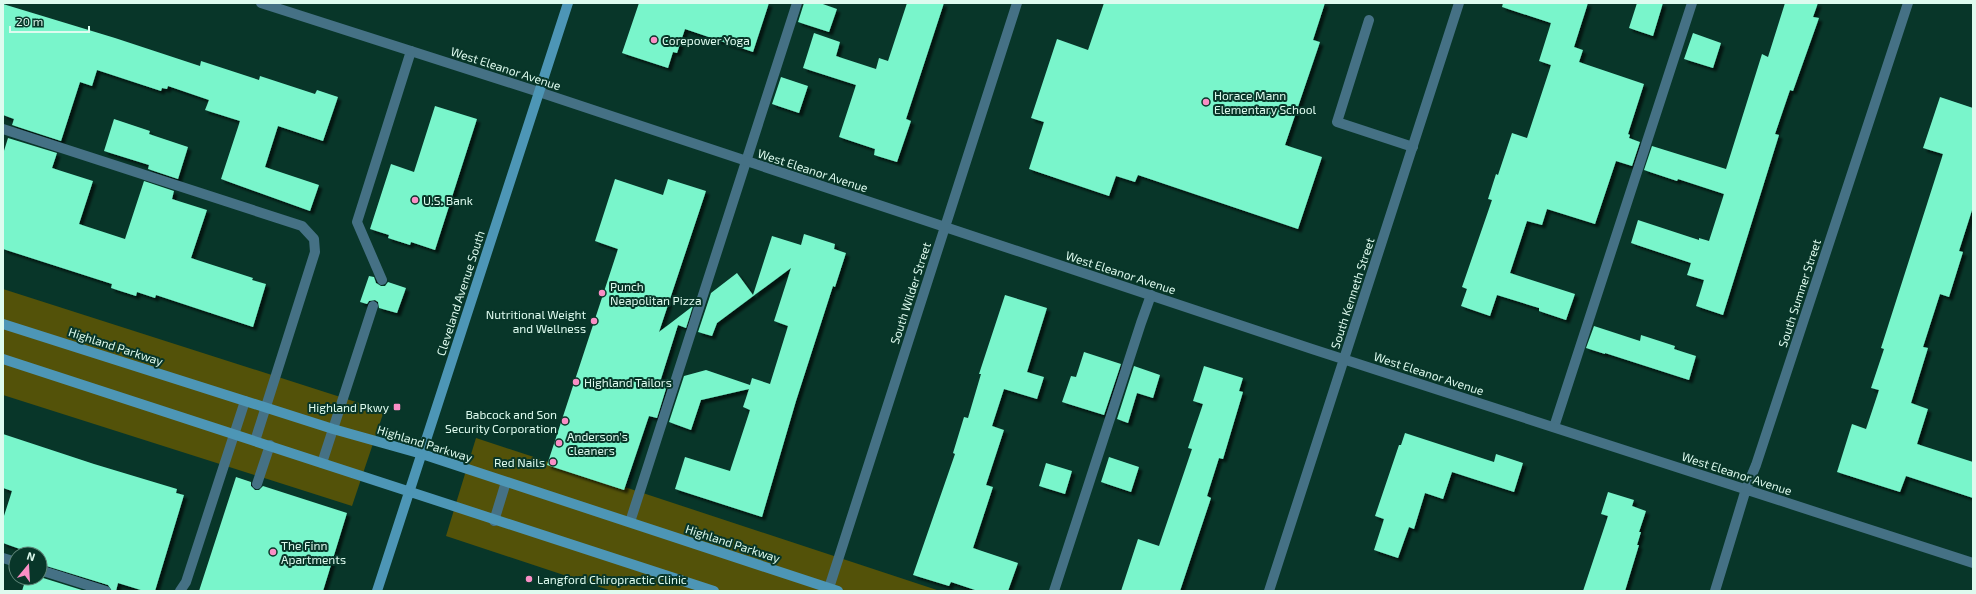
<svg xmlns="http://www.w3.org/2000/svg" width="1976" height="594" font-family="'Exo 2',sans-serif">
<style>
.green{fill:#535209}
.building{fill:#79f5cb;filter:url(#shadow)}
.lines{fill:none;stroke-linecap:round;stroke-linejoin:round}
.lane{stroke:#457185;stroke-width:10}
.street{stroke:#457185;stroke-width:10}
.secondary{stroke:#4d96b6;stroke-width:10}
.poi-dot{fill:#fa8fc6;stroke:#083629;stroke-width:1.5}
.labels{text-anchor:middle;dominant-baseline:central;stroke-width:4;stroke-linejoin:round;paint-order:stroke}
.poi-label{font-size:12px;fill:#defbef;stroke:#083629;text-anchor:start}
.street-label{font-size:12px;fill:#defbef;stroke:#083629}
</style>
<defs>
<filter id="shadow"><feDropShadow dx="3.5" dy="3.5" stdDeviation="1" flood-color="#0009"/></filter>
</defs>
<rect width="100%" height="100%" fill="#083629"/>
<path class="green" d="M 3,289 L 384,411 L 352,506 L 3,395 Z
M 476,438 L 940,591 L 612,591 L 446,536 Z"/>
<path class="building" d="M 639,3 L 769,3 L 753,52 L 685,29 L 677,53 L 673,52 L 668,68 L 622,53 Z
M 804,3 L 820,3 L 837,9 L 829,32 L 798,22 Z
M 907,3 L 944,3 L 906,119 L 911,121 L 897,162 L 874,155 L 875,149 L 839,137 L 856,85 L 803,68 L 814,33 L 840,42 L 836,56 L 876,69 L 879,58 L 888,61 Z
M 1104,3 L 1325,3 L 1313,40 L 1320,42 L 1285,145 L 1322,157 L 1298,229 L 1138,175 L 1135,182 L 1116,176 L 1109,196 L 1029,169 L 1044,122 L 1031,118 L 1057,39 L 1088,50 Z
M 1503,3 L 1588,3 L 1574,47 L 1583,50 L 1579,62 L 1644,84 L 1628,134 L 1630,135 L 1629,138 L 1640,142 L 1632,166 L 1616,161 L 1595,224 L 1547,209 L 1542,225 L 1527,221 L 1510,273 L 1575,294 L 1566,320 L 1539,311 L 1539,308 L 1497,295 L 1490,316 L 1461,306 L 1467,289 L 1462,287 L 1492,200 L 1488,199 L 1496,174 L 1498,175 L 1512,133 L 1527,138 L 1551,65 L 1539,61 L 1551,23 L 1502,7 Z
M 1637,3 L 1663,3 L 1653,36 L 1629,28 Z
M 1785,3 L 1818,3 L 1813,17 L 1819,18 L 1793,91 L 1790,90 L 1775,134 L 1779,135 L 1723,315 L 1696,306 L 1704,280 L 1687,275 L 1691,263 L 1631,243 L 1638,220 L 1699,240 L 1699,238 L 1709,241 L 1724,194 L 1678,179 L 1677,181 L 1644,170 L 1652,146 L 1726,169 L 1762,54 L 1768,57 Z
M 3,4 L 115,38 L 200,66 L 201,61 L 259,80 L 260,76 L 315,94 L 317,90 L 338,97 L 323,141 L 278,126 L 265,167 L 319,185 L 310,211 L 221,179 L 240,121 L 205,110 L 209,100 L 168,86 L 167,89 L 162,88 L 161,91 L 97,70 L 92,86 L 80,82 L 61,141 L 12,125 L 14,119 L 3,115 Z
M 1693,33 L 1721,43 L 1713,68 L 1684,59 Z
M 781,77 L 808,86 L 799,113 L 772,104 Z
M 1940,97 L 1973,108 L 1973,207 L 1959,251 L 1963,252 L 1949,297 L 1940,294 L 1923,347 L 1928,348 L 1911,403 L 1928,409 L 1917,444 L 1973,462 L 1973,498 L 1906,476 L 1900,492 L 1837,472 L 1852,424 L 1866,429 L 1879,390 L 1871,388 L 1884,349 L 1881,348 L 1943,154 L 1923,148 Z
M 435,106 L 477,119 L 435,250 L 411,242 L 410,245 L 388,238 L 389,235 L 370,229 L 391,164 L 414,172 Z
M 114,119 L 150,131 L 149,134 L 188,147 L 178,179 L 148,169 L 149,165 L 104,151 Z
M 8,138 L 57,153 L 52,168 L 93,181 L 79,224 L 125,239 L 144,181 L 174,191 L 172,199 L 207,210 L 191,258 L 253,278 L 252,280 L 266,284 L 253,327 L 156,295 L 155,298 L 137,292 L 136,296 L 111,288 L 112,284 L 3,249 L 3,154 Z
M 615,179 L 663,195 L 668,179 L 706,191 L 659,332 L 693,306 L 686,328 L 678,325 L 660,382 L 669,379 L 657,418 L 649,416 L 624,490 L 547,465 L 618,249 L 595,241 Z
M 804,234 L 835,244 L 834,249 L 846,253 L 835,287 L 833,286 L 796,401 L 762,517 L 675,489 L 685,457 L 730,471 L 750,410 L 743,407 L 749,389 L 701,400 L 691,430 L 669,422 L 684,376 L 706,370 L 750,385 L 752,378 L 770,384 L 788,326 L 774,321 L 791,268 L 717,323 L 712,336 L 698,332 L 711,293 L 737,273 L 753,295 L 772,236 L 801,245 Z
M 369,276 L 374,277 L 376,283 L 381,286 L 385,286 L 388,282 L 406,288 L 397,313 L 379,308 L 378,302 L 375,300 L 369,301 L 367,304 L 360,302 Z
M 1005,295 L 1047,308 L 1027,372 L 1044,377 L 1037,399 L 1004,389 L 992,426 L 1004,430 L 986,485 L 993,487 L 973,548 L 1018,563 L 1008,591 L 978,591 L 951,582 L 949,586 L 913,575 L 955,454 L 953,453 L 964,417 L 968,418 L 981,374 L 979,374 Z
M 1594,326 L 1640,341 L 1641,335 L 1675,346 L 1674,349 L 1696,356 L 1689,380 L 1605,353 L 1605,354 L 1586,348 Z
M 1084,352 L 1121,364 L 1104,415 L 1062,402 L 1071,376 L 1076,377 Z
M 1134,366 L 1160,375 L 1153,398 L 1137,393 L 1128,423 L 1117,419 Z
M 1204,366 L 1243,378 L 1239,391 L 1243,392 L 1223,459 L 1219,458 L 1207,496 L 1211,498 L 1180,591 L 1121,591 L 1138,539 L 1159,546 L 1192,449 L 1188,448 L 1203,404 L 1193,401 Z
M 1405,433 L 1494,462 L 1496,454 L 1523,463 L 1514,492 L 1452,472 L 1443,499 L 1425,493 L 1414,529 L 1409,527 L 1398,558 L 1374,550 L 1384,519 L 1375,516 L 1399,445 L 1401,445 Z
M 3,434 L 94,464 L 177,489 L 176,493 L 184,495 L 155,591 L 144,591 L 118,583 L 116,591 L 112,591 L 108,585 L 40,564 L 40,554 L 34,554 L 3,543 L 3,519 L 12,491 L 3,488 Z
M 1109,457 L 1139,467 L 1131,492 L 1101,482 Z
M 1046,463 L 1072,471 L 1065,494 L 1039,486 Z
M 236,477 L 251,482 L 251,486 L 255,490 L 259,490 L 263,486 L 347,513 L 323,591 L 199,591 Z
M 1608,492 L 1634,500 L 1632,506 L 1646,511 L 1639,532 L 1641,532 L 1637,545 L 1639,545 L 1625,591 L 1583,591 L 1608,516 L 1601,514 Z
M 40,577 L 85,591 L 22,591 L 26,578 Z"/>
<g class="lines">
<path class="lane" d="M 1369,20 L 1337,122 L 1413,147
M 3,129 L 302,226 L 314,239 L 315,252 L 255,441
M 382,280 L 357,222 L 411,51
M 1554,427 L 1692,3
M 322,463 L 373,306
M 257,484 L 270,445
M 494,521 L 506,482
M 630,522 L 797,3
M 3,558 L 16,562
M 40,570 L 106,591
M 180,591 L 186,582 L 245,401
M 1054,591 L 1141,323 L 1151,295"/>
<path class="street" d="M 261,3 L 539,92 L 1312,349 L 1973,563
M 828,591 L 1017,3
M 1269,591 L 1459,3
M 1715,591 L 1746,489 L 1756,465 L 1908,3"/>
<path class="secondary" d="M 3,324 L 333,429 L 422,454 L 838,591
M 3,359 C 240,435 476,515 714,591
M 377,591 L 568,3"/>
</g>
<g class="poi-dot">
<circle cx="654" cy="40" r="4"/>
<circle cx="1206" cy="102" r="4"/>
<circle cx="415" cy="200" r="4"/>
<circle cx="602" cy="293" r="4"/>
<circle cx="594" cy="321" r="4"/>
<circle cx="576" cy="382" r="4"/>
<rect x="393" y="403" width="8" height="8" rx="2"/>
<circle cx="565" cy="421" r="4"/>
<circle cx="559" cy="443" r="4"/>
<circle cx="553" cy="462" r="4"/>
<circle cx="273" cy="552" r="4"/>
<circle cx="529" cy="579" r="4"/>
</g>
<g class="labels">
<g class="poi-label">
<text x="662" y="40">Corepower Yoga</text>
<text x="1214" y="95">Horace Mann<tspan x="1214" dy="14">Elementary School</tspan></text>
<text x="423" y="200">U.S. Bank</text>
<text x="610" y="286">Punch<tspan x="610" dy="14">Neapolitan Pizza</tspan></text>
<text x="586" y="314" text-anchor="end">Nutritional Weight<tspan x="586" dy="14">and Wellness</tspan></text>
<text x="584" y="382">Highland Tailors</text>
<text x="389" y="407" text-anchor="end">Highland Pkwy</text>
<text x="557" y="414" text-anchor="end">Babcock and Son<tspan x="557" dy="14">Security Corporation</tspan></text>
<text x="567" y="436">Anderson's<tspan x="567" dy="14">Cleaners</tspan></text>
<text x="545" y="462" text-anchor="end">Red Nails</text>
<text x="281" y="545">The Finn<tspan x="281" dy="14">Apartments</tspan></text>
<text x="537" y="579">Langford Chiropractic Clinic</text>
</g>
<g class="street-label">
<text transform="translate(506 68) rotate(18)">West Eleanor Avenue</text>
<text transform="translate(813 170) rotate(18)">West Eleanor Avenue</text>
<text transform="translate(1121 272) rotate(18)">West Eleanor Avenue</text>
<text transform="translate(460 293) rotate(-72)">Cleveland Avenue South</text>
<text transform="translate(910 293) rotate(-72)">South Wilder Street</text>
<text transform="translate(1352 293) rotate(-72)">South Kenneth Street</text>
<text transform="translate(1799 293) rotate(-72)">South Sumner Street</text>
<text transform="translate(116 346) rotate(18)">Highland Parkway</text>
<text transform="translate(1429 373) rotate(18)">West Eleanor Avenue</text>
<text transform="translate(425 443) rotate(17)">Highland Parkway</text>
<text transform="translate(1737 473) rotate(18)">West Eleanor Avenue</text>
<text transform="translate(733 543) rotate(18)">Highland Parkway</text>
</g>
</g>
<rect width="1976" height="594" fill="none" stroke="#defbef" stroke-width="8"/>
<g transform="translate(28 566) rotate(18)"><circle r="19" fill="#083629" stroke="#5e8578"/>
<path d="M0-3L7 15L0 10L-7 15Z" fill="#fa8fc6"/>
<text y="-6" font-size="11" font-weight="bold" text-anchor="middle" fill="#defbef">N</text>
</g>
<path d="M10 26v6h79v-6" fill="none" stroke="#defbef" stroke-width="2"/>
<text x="16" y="26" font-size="12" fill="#defbef" stroke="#083629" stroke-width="3" paint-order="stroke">20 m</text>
</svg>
